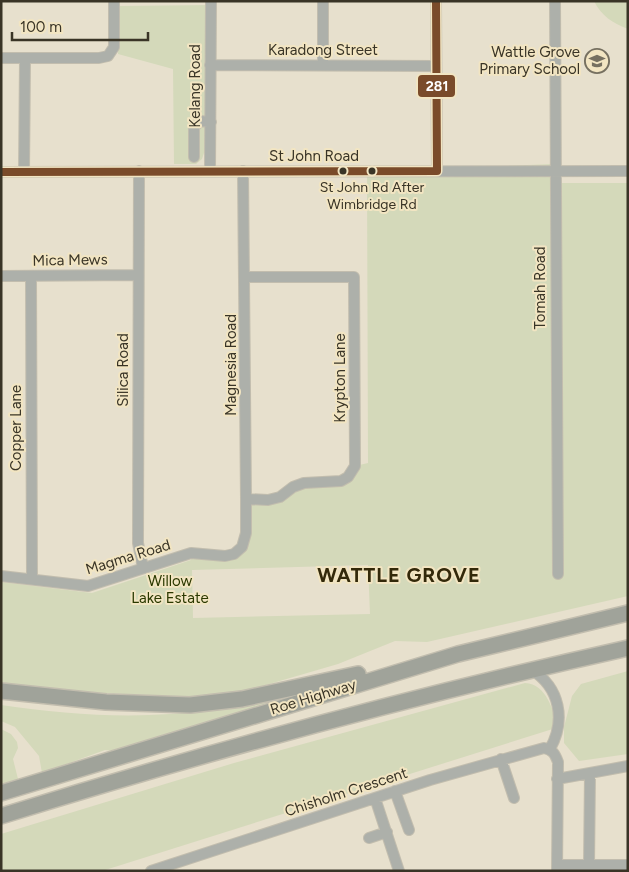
<svg xmlns="http://www.w3.org/2000/svg" width="629" height="872" font-family="Figtree,sans-serif">
<style>
.green{fill:#d4d9ba;fill-rule:evenodd}
.lines{fill:none;stroke-linecap:round;stroke-linejoin:round}
.minor-casing{stroke:#c2bdae;stroke-width:12}
.highway-casing{stroke:#c2bdae;stroke-width:18}
.minor{stroke:#adb0aa;stroke-width:10}
.highway{stroke:#a0a39a;stroke-width:15}
.bus-1-casing{stroke:#f2e5c2;stroke-width:11}
.bus-1{stroke:#7a4b2a;stroke-width:8}
.bus-dot{fill:#393426;stroke:#f2e5c2;stroke-width:2}
.labels{text-anchor:middle;dominant-baseline:central;stroke-width:4;stroke-linejoin:round;paint-order:stroke}
.bus-label{font-size:14px;fill:#393426;stroke:#f2e5c2}
.street-label{font-size:15px;fill:#393426;stroke:#f2e5c2}
.poi-label{font-size:15px;fill:#393426;stroke:#f2e5c2;text-anchor:end}
.park-label{font-size:15px;fill:#2b3900;stroke:#f2e5c2}
.district-label{font-size:20px;font-weight:bold;letter-spacing:1px;fill:#33290a;stroke:#f2e5c2}
.line-badge{stroke:#f2e5c2;stroke-width:2}
.badge-label{font-size:14px;text-anchor:middle;font-weight:bold;fill:#fff}
</style>
<rect width="100%" height="100%" fill="#e7e0cd"/>
<path class="green" d="M 594,1 L 628,1 L 628,29 C 613,23 601,16 594,1 Z
M 211,5 L 210,152 L 204,153 L 202,159 L 196,164 L 174,164 L 173,69 L 118,54 L 120,6 Z
M 554,164 L 555,183 L 628,183 L 628,596 L 427,642 L 395,641 L 338,664 L 252,689 L 199,697 L 52,691 L 1,682 L 1,582 L 92,593 L 191,560 L 191,553 L 225,556 L 242,547 L 246,499 L 268,500 L 293,487 L 341,481 L 355,466 L 368,463 L 367,171 ZM 368,565 L 370,614 L 193,618 L 192,570 Z
M 628,671 L 628,754 L 579,761 L 564,743 L 564,727 L 572,696 L 581,684 Z
M 525,683 C 547,684 552,710 559,727 L 102,871 L 1,871 L 1,834 L 234,763 Z
M 302,692 L 115,751 L 105,750 L 42,773 L 39,756 L 15,727 L 1,721 L 1,705 C 57,713 113,718 170,714 C 215,711 258,701 302,692 Z
M 1,729 L 11,734 L 17,742 L 18,748 L 13,759 L 18,779 L 1,784 Z"/>
<g class="lines">
<defs>
<path id="minor" d="M 436,1 L 437,171
M 555,1 L 558,574
M 1,58 L 99,58 L 108,56 L 114,47 L 114,1
M 210,65 L 436,66
M 323,65 L 323,1
M 194,157 L 194,127 L 200,121 L 211,122
M 139,171 L 138,543 L 143,568
M 210,171 L 211,1
M 1,172 L 628,171
M 24,172 L 25,59
M 1,276 L 138,275
M 31,276 L 32,579
M 245,277 L 354,277 L 355,466 L 348,477 L 341,481 L 304,483 L 293,487 L 280,497 L 268,500 L 246,499
M 1,576 L 88,586 L 191,553 L 225,556 L 234,554 L 242,547 L 246,533 L 246,499 L 243,171
M 532,670 C 560,688 566,720 550,749
M 501,759 L 514,798
M 557,779 L 628,766
M 395,791 L 409,830
M 375,798 L 399,871
M 369,838 L 387,832
M 557,865 L 628,865
M 589,865 L 590,774
M 151,871 L 430,780 L 544,748 C 553,750 555,754 558,762 L 557,871"/>
<path id="highway" d="M 1,691 L 106,702 L 190,705 L 242,699 L 358,674
M 1,793 L 458,654 L 628,613
M 1,816 C 207,752 417,695 628,648"/>
</defs>
<use href="#minor" class="minor-casing"/>
<use href="#highway" class="highway-casing"/>
<use href="#minor" class="minor"/>
<use href="#highway" class="highway"/>
<defs>
<path id="bus-1" d="M 436,1 L 437,171
M 1,172 L 437,171"/>
</defs>
<use href="#bus-1" class="bus-1-casing"/>
<use href="#bus-1" class="bus-1"/>
</g>
<defs>
<symbol id="school-ring" viewBox="-11 -11 22 22"><circle r="9.5" fill="#f2e5c2" stroke="#767060" stroke-width="1.5"/><path d="M0-5L7-2L0 1L-7-2ZM-4 1L0 2.5L4 1V4Q0 6-4 4Z" fill="#767060"/></symbol>
</defs>
<g fill-rule="evenodd">
<use href="#school-ring" x="583" y="47" width="28" height="28"/>
</g>
<g class="bus-dot">
<circle cx="343" cy="171" r="4.5"/>
<circle cx="372" cy="171" r="4.5"/>
</g>
<g class="labels">
<g class="bus-label">
<text x="372" y="187">St John Rd After<tspan x="372" dy="17">Wimbridge Rd</tspan></text>
</g>
<g class="street-label">
<text x="323" y="50">Karadong Street</text>
<text transform="translate(195 86) rotate(-90)">Kelang Road</text>
<text x="314" y="156">St John Road</text>
<text transform="translate(70 260) rotate(-1)">Mica Mews</text>
<text transform="translate(540 288) rotate(-90)">Tomah Road</text>
<text transform="translate(231 365) rotate(-90)">Magnesia Road</text>
<text transform="translate(123 370) rotate(-90)">Silica Road</text>
<text transform="translate(340 378) rotate(-90)">Krypton Lane</text>
<text transform="translate(16 428) rotate(-90)">Copper Lane</text>
<text transform="translate(128 557) rotate(-17)">Magma Road</text>
<text transform="translate(313 697) rotate(-17)">Roe Highway</text>
<text transform="translate(346 792) rotate(-18)">Chisholm Crescent</text>
</g>
<g class="poi-label">
<text x="580" y="52">Wattle Grove<tspan x="580" dy="17">Primary School</tspan></text>
</g>
<g class="park-label">
<text x="170" y="581">Willow<tspan x="170" dy="17">Lake Estate</tspan></text>
</g>
<g class="district-label">
<text x="399" y="575">WATTLE GROVE</text>
</g>
</g>
<rect class="line-badge" x="417" y="74" width="39" height="24" rx="5" fill="#7a4b2a"/>
<g class="badge-label">
<text x="437" y="91">281</text>
</g>
<rect width="629" height="872" fill="none" stroke="#393426" stroke-width="5"/>
<path d="M12 32v8h136v-8" fill="none" stroke="#393426" stroke-width="2.5"/>
<text x="20" y="32" font-size="15" fill="#393426" stroke="#f2e5c2" stroke-width="4" paint-order="stroke">100 m</text>
</svg>
